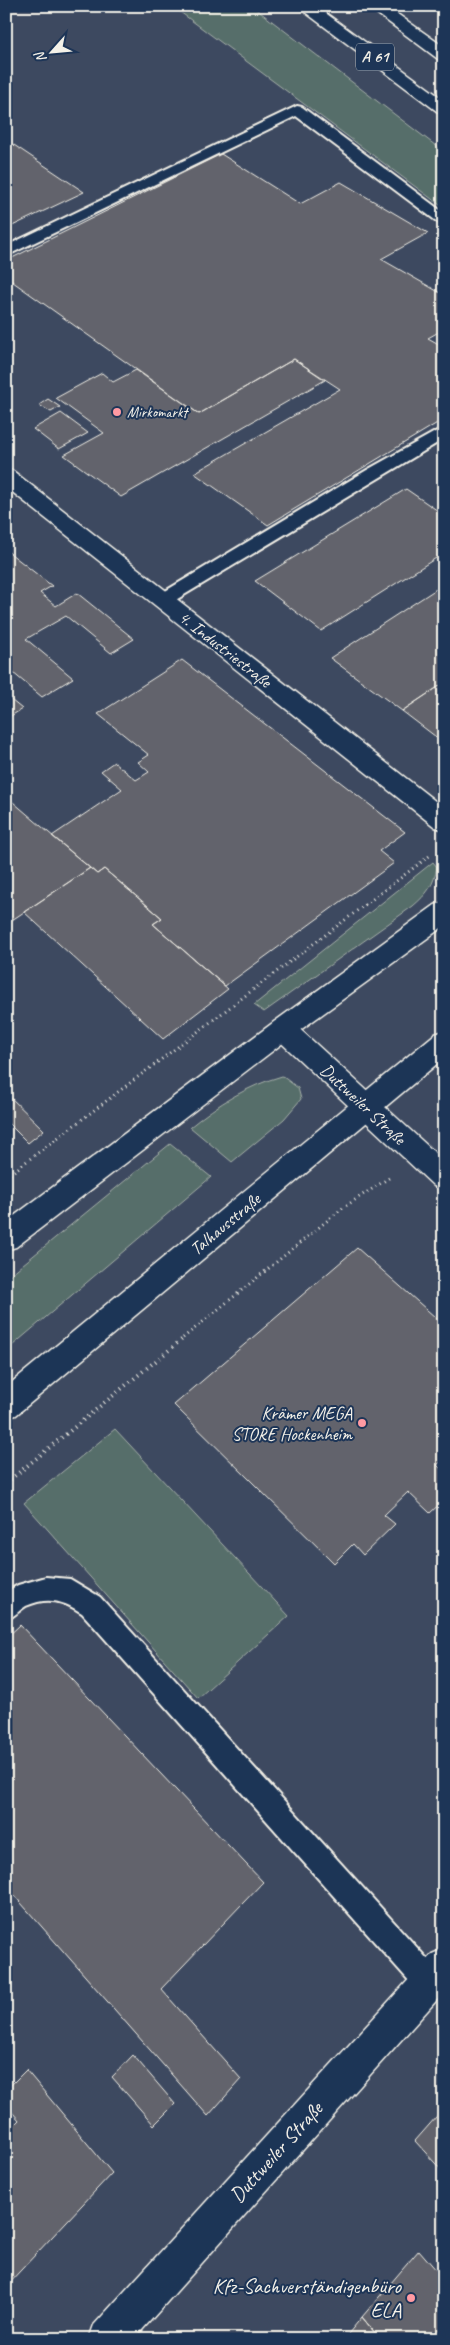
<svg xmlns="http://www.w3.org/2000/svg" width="450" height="2345" font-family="Caveat,sans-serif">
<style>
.built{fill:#3c4960}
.green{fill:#576e6a;stroke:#a6b0a9}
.building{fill:#62646c;stroke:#f4f1e8}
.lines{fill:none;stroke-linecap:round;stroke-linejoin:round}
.service-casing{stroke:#f4f1e8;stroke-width:4}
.minor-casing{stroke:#f4f1e8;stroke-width:3}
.secondary-casing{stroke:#f4f1e8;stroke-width:3}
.motorway-casing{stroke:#f4f1e8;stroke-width:3}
.path-far1{stroke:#f4f1e8;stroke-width:3;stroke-dasharray:1 4;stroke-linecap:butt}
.path{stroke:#f4f1e8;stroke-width:4;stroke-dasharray:1 4.5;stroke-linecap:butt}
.service{fill:#1d3557;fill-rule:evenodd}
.minor{fill:#1d3557;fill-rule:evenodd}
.secondary{fill:#1d3557;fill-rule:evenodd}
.motorway{fill:#1d3557;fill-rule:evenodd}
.poi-dot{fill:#ff9aa2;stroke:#1d3557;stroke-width:2}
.labels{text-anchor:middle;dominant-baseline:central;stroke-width:4;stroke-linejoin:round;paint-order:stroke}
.far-poi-label{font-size:15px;fill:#f4f1e8;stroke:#1d3557;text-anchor:start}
.shield{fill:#1d3557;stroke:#b4b9bc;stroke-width:1}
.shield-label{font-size:16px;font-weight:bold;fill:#f4f1e8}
.street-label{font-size:18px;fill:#f4f1e8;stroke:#1d3557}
.poi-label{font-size:18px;fill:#f4f1e8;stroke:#1d3557;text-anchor:end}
.near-street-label{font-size:21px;fill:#f4f1e8;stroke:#1d3557}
.near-poi-label{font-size:21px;fill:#f4f1e8;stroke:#1d3557;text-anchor:end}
</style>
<rect width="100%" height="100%" fill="#2b3e5b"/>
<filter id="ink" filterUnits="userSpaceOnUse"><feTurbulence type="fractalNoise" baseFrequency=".02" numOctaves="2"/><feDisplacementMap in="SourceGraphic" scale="10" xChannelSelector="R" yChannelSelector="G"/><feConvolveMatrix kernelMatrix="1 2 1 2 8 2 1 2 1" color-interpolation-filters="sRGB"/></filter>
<g filter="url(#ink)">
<path class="built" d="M 6,6 L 444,6 L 444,2339 L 6,2339 Z"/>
<path class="green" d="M 172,6 L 252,6 L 444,152 L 444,208 Z
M 433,862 L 437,867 C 434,885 427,894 413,906 L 264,1012 L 254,1005 Z
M 282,1076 L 298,1088 L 301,1099 L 284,1119 L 232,1162 L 190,1127 C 218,1104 247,1086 282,1076 Z
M 170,1144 L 211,1177 L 6,1351 L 6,1278 Z
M 115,1429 L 289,1616 L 198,1698 L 24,1503 Z"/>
<path class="building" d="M 11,143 L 84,192 L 6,229 L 6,145 Z
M 221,154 L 300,204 L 341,182 L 428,233 L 381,259 L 444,295 L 444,329 L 428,338 L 444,347 L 444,419 L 268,525 L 194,473 L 340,389 L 294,359 L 199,414 L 6,277 L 6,261 Z
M 294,359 L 325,380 L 121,497 L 64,455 L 104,433 L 56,398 L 102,373 L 113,382 L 136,370 L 199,414 Z
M 48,399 L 60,407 L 51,412 L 39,405 Z
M 61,413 L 88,433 L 59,449 L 33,429 Z
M 406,489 L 444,515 L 444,553 L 321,631 L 255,581 Z
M 6,550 L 52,586 L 40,593 L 56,606 L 77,593 L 134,639 L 111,653 L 66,616 L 26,639 L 73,678 L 42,697 L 6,667 Z
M 444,584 L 444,683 L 402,711 L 330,658 Z
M 182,660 L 405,832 L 379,851 L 394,863 L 225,986 L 153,924 L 162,918 L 104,869 L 97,874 L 52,836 L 122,789 L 101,771 L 114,762 L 136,780 L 149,772 L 138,762 L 149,755 L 98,714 Z
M 444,683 L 444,743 L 402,711 Z
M 6,696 L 22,709 L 6,719 Z
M 6,796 L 90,868 L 6,924 Z
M 90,868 L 97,874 L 104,869 L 162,918 L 153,924 L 228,989 L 163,1039 L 24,912 Z
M 6,1093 L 44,1130 L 28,1143 L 6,1121 Z
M 357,1248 L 444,1325 L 444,1459 L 437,1465 L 444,1472 L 444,1500 L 430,1513 L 408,1492 L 384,1515 L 395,1524 L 363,1555 L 353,1544 L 334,1563 L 174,1405 Z
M 20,1625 L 263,1882 L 161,1989 L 241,2079 L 208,2116 L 6,1886 L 6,1638 Z
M 133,2055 L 175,2104 L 154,2125 L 112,2077 Z
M 26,2070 L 112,2173 L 6,2286 L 6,2133 L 19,2120 L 6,2105 L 6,2090 Z
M 444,2108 L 444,2173 L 415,2141 Z
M 419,2250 L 444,2279 L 444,2339 L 380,2339 L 362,2317 Z
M 362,2317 L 380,2339 L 344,2339 Z"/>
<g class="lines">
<defs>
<path id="service" d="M 297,106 L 302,107 L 444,213 L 444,224 L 439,223 L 296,116 L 6,256 L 6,246 Z
M 444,427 L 444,439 L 169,604 L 163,606 L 157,604 L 154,600 L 157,596 L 367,470 Z
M 46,1577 L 70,1579 L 100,1597 L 439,1972 L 443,1982 L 439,1992 L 429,1996 L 419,1992 L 82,1613 C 64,1601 48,1596 26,1606 C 19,1610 14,1617 6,1620 L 6,1592 L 18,1585 Z"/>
<path id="minor" d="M 6,469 L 13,471 L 444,808 L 444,830 L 435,827 L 6,487 Z
M 283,1018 L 292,1022 L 444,1161 L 444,1190 L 434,1186 L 274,1036 L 270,1029 L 274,1022 Z
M 444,1949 L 444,1992 L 134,2339 L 89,2339 L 94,2325 L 432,1954 Z"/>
<path id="secondary" d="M 444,902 L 444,926 L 292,1036 L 16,1247 L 6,1250 L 6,1222 L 274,1022 L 435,905 Z
M 444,1031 L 444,1058 L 16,1415 L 6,1418 L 6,1387 L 435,1034 Z"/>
<path id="motorway" d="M 297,6 L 316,6 L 444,100 L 444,113 L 438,112 Z
M 367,6 L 386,6 L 444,47 L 444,60 L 438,59 Z"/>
</defs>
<use href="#service" class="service-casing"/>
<use href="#minor" class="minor-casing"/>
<use href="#secondary" class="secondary-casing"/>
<use href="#motorway" class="motorway-casing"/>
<path class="path-far1" d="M 6,1177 L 432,854
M 183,1338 L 344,1207 L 389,1178"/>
<path class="path" d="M 6,1483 L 185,1337"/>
<use href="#service" class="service"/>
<use href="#minor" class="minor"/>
<use href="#secondary" class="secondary"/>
<use href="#motorway" class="motorway"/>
</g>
</g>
<g class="poi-dot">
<circle cx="117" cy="412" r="5"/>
<circle cx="362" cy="1423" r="5"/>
<circle cx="411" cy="2298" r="5"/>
</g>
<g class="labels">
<g class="far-poi-label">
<text x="127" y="412">Mirkomarkt</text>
</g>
<rect class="shield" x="356" y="43.5" width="38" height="27" rx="4"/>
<g class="shield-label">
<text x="375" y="57">A 61</text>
</g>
<g class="street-label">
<text transform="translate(225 649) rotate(38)">4. Industriestraße</text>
<text transform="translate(363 1104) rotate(43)">Duttweiler Straße</text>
<text transform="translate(225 1224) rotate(-40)">Talhausstraße</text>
</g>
<g class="poi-label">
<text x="352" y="1413">Krämer MEGA<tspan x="352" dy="21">STORE Hockenheim</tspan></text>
</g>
<g class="near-street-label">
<text transform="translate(276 2152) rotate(-48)">Duttweiler Straße</text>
</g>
<g class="near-poi-label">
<text x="401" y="2286">Kfz-Sachverständigenbüro<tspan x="401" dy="24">ELA</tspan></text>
</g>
</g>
<rect width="450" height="2345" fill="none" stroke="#1d3557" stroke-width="25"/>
<rect x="12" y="12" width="425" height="2320" fill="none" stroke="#f4f1e8" stroke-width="2" filter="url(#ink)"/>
<g transform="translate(52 52) rotate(243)" stroke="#1d3557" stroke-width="4" paint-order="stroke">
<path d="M0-4L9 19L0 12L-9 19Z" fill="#f4f1e8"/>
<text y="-8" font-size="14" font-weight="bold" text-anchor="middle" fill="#f4f1e8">N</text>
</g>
</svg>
